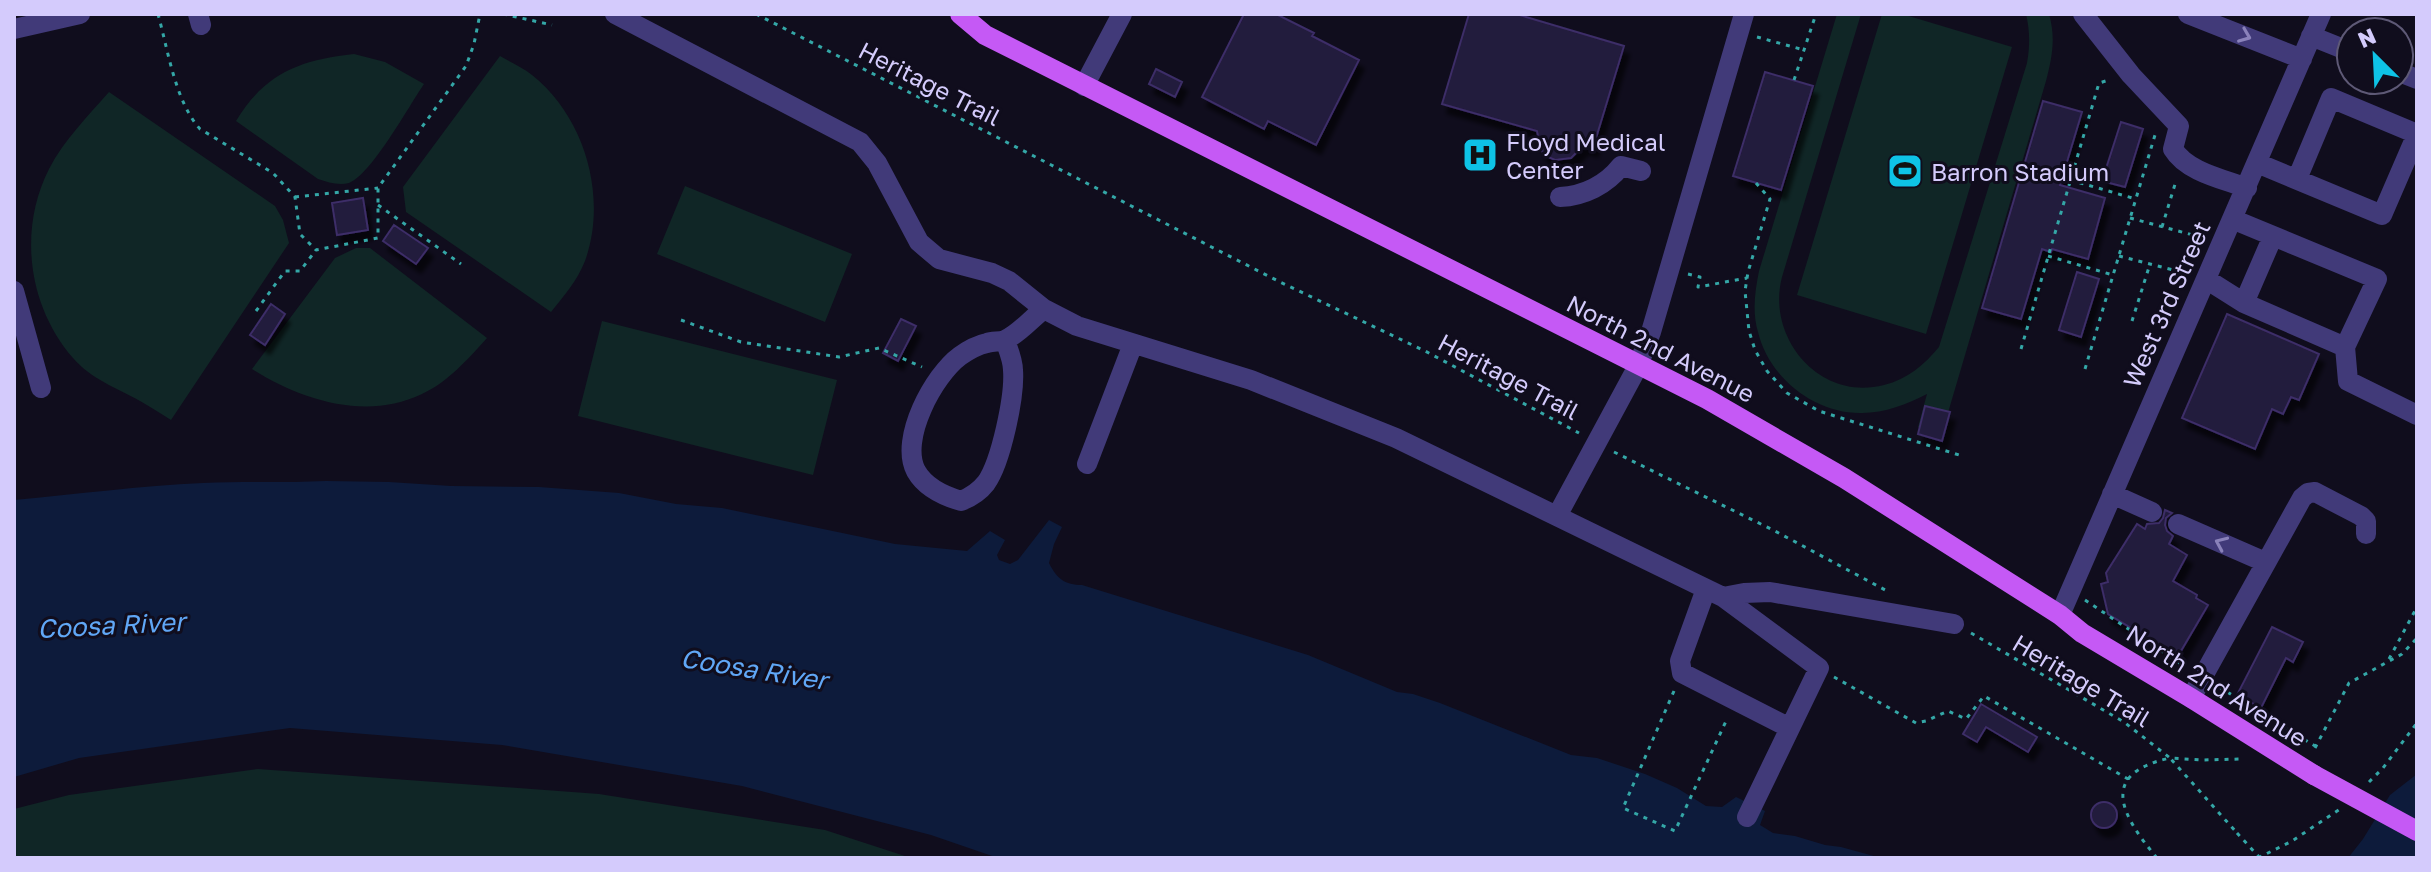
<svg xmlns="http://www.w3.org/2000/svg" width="2431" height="872" font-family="'Golos Text',sans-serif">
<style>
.green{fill:#102626}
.water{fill:#0d1b3b}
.building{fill:#231a3c;stroke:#3c2d67;stroke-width:2;filter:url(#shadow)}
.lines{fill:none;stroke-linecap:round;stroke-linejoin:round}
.path{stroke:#34a7a7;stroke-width:3;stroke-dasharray:4 6;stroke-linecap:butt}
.minor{stroke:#413a79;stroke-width:20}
.major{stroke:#c559f5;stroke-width:20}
.path-bridge{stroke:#34a7a7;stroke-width:3;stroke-dasharray:4 6;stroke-linecap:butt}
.major-bridge{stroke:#c559f5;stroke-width:20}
.oneway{stroke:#8a82ba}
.labels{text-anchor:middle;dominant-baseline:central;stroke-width:6;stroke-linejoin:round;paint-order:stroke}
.street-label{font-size:24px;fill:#d4cbfc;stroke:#100d1d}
.poi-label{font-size:24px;fill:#d4cbfc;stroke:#100d1d;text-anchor:start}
.water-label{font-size:26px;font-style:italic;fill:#60a7f6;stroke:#100d1d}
</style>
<defs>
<filter id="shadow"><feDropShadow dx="5" dy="9" stdDeviation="2" flood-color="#0009"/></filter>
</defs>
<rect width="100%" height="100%" fill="#100d1d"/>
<path class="green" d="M 1837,14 L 1861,14 L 1782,277 C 1766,338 1820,402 1884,385 C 1908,379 1924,365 1939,347 L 2027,63 C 2030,46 2030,31 2026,14 L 2049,14 C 2056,38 2052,58 2046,81 L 1942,433 L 1918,427 L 1927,394 C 1907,404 1885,413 1862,413 C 1815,414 1769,378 1758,332 C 1752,312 1755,291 1759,271 Z
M 1882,14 L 1902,14 L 2012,47 L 1926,334 L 1797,295 Z
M 354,54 L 385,62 L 424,84 C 409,106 371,175 349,183 C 338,186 328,182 318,179 L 236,121 C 265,73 300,60 354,54 Z
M 500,56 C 510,62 522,67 532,75 C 585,117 608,197 585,261 C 577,281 564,296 551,312 L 406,212 L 403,187 Z
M 109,92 L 275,206 L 283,220 L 289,243 L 171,420 C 161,414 151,407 140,401 C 117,388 91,379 73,358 C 28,306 18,230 49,169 C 64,140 88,116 109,92 Z
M 685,186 L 852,254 L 825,322 L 657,254 Z
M 356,248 L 370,248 L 487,338 C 468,359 448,382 422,394 C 366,421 301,400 252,369 L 335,258 Z
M 602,321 L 837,380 L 813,475 L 578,416 Z
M 258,769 L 599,794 L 825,830 L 911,858 L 14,858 L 14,809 L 69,795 Z"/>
<path class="water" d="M 326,481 L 389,482 L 451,486 L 539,487 L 619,493 L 676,504 L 722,508 L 895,544 L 967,551 L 990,531 L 1005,540 L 997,555 L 999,560 L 1010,564 L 1018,560 L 1049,520 L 1062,527 L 1054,544 L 1049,563 C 1057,579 1065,585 1082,585 L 1308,655 L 1397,692 L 1413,694 L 1440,703 L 1571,755 L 1597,758 L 1645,774 L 1677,788 L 1706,806 L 1722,807 L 1736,797 L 1765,811 L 1760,825 L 1773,833 L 1795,836 L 1825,845 L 1841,847 L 1881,858 L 998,858 L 931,835 L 742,786 L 502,745 L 290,728 L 79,758 L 14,777 L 14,500 C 77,494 140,486 203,483 C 244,481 285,483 326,481 Z
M 2417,774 L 2417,858 L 2348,858 L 2363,839 L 2390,795 Z"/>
<path class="building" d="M 1244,14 L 1276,14 L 1314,33 L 1312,36 L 1359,60 L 1316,145 L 1268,121 L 1264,129 L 1202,97 Z
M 1469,14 L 1516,14 L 1624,46 L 1593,148 L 1584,145 L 1571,158 L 1555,160 L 1546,156 L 1541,150 L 1537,131 L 1442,104 Z
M 1156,69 L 1182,82 L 1175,97 L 1149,84 Z
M 1765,72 L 1813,86 L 1781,190 L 1733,176 Z
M 2043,101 L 2082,112 L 2060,185 L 2105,198 L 2088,259 L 2052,249 L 2051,252 L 2042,249 L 2021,319 L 1982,308 Z
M 2121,122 L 2143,129 L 2125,187 L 2102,181 Z
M 363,198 L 368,230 L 337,235 L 332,203 Z
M 394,225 L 428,248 L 416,264 L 383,241 Z
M 2077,272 L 2099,279 L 2081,337 L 2059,330 Z
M 271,304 L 285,314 L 265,345 L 250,335 Z
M 2227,314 L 2319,354 L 2299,400 L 2291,397 L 2283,414 L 2272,409 L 2255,449 L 2182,418 Z
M 901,319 L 916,326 L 898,361 L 883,353 Z
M 1925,406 L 1950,412 L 1942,441 L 1918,434 Z
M 2165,510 L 2172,513 L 2166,518 L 2165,525 L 2167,531 L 2173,536 L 2169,544 L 2187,555 L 2173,581 L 2197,595 L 2196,598 L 2208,605 L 2178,656 L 2108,614 L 2101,584 L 2108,582 L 2106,573 L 2137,524 L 2145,529 L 2147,524 L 2159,523 L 2163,518 Z
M 2272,627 L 2303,642 L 2293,662 L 2286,658 L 2261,708 L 2237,695 Z
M 1981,704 L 2037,737 L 2028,752 L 1986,727 L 1977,742 L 1963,734 Z
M2091 815a13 13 0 1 1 26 0a13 13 0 1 1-26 0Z"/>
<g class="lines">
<path class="path" d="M 158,14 C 168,50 175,101 200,129 L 273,173 L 295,197 L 300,234 L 316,250 L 378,238 L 378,188 L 466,66 L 474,44 L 480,14
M 503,14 L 552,25
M 756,14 L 1280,282 L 1425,351 L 1579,433
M 1757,37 L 1804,50
M 1794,80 L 1816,14
M 2070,180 L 2136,199
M 1756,183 L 1770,199 L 1748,272 L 1745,291 L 1749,331 L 1755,350 L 1767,371 L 1787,393 L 1819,411 L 1959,455
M 295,197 L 378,188
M 378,205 L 461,264
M 2130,218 L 2204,238
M 2162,227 L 2176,181
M 2048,256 L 2113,275
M 2119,256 L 2189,274
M 1688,274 L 1700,277 L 1698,287 L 1747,278
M 256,311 L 285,271 L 300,271 L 316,250
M 681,320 L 741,342 L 839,357 L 879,348 L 922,367
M 2132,321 L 2150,264
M 2021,349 L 2099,83 L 2109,80
M 2085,369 L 2155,135
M 1614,452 L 1773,530 L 1889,592
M 2085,600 L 2185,667
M 1971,633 L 2124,722 L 2170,758 L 2202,760 L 2240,759
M 2389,659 L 2417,607
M 1834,677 L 1916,723 L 1926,721 L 1948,711 L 1966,719 L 1984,696 L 2128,779
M 2219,687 L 2315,746
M 1674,691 L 1623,808 L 1675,831 L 1727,719
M 2315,748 L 2349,683 L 2402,654 L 2417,638
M 2369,782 L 2383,768 L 2417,723
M 2157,858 C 2122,816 2097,774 2170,758 L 2237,833
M 2258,858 L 2292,841 L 2340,809"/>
<path class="minor" d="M 198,14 L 201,25
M 615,14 L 860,142 L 877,163 L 919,242 L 939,259 L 992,273 L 1009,281 L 1044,309 L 1077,326 L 1251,380 L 1396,438 L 1723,597 L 1819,668 L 1747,817
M 2083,14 L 2131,75 L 2179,126 L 2173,149 C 2187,172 2223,179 2247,188
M 2188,14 L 2302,59
M 14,29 L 80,14
M 2311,36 L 2351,52
M 2399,72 L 2417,79
M 1084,86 L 1122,14
M 2257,163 L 2382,215 L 2417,134 L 2331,98 L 2297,179
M 1560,197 C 1584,196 1606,185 1621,166 L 1641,171
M 2206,279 L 2244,303 L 2345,347 L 2377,279 L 2232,219
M 14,291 L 41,388
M 2244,303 L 2273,236
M 1005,340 C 1008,349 1013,360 1013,370 C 1015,396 1001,462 986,483 C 979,492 971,497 961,501 C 944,496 925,487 916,471 C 899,439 934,375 960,356 C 967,351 978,345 987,343 C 993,341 1000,342 1005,340 C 1019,334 1032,318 1044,309
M 2345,347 L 2348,381 L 2417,415
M 1087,464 L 1133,344
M 2112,494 L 2152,512
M 1557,516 L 1638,366 L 1651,332 L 1744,14
M 2178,524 L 2265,562
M 1706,589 L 1680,661 L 1682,673 L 1790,728
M 1723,597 L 1744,593 L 1770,592 L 1954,624
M 2060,615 L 2321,14
M 2191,698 L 2302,498 L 2308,493 L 2315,492 L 2361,516 L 2366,521 L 2366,534"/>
<path class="major" d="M 960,14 L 985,35 L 1707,399 L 1844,478 L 2060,615 L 2082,633 L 2191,698 L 2314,775"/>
<path class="path-bridge" d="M 2237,833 L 2260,858"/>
<path class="major-bridge" d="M 2314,775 L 2417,831"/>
</g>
<defs><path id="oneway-chevron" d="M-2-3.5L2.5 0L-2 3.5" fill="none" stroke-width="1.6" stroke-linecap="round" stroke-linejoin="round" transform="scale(2)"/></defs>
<g class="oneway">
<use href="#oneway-chevron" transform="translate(2245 36) rotate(22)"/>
<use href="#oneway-chevron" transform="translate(2221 543) rotate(-156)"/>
</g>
<defs>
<symbol id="hospital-square" viewBox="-11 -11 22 22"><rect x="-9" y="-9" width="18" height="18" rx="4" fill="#0ec3e6" stroke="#100d1d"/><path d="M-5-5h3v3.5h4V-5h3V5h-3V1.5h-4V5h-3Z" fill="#111"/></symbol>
<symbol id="stadium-square" viewBox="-11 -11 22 22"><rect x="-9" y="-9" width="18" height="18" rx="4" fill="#0ec3e6" stroke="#100d1d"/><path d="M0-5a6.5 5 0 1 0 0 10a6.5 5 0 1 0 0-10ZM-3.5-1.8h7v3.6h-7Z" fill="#111"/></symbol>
</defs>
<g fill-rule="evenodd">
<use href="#hospital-square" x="1460" y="135" width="40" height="40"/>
<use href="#stadium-square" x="1885" y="151" width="40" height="40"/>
</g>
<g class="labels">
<g class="street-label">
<text transform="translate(930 83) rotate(27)">Heritage Trail</text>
<text transform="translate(2166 304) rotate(-66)">West 3rd Street</text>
<text transform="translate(1661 348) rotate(27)">North 2nd Avenue</text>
<text transform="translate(1509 376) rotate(28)">Heritage Trail</text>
<text transform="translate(2082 680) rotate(31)">Heritage Trail</text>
<text transform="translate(2217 685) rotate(32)">North 2nd Avenue</text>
</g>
<g class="poi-label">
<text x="1506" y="141">Floyd Medical<tspan x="1506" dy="28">Center</tspan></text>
<text x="1931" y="171">Barron Stadium</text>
</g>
<g class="water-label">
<text transform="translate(111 625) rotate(-3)">Coosa River</text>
<text transform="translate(754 669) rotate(9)">Coosa River</text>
</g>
</g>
<rect width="2431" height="872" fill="none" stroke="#d4cbfc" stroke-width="32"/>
<g transform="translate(2375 56) rotate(336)"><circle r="38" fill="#100d1d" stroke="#5e5976" stroke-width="2"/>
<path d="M0-6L14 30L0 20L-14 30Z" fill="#0ec3e6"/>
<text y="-12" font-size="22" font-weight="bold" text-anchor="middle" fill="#d4cbfc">N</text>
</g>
</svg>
